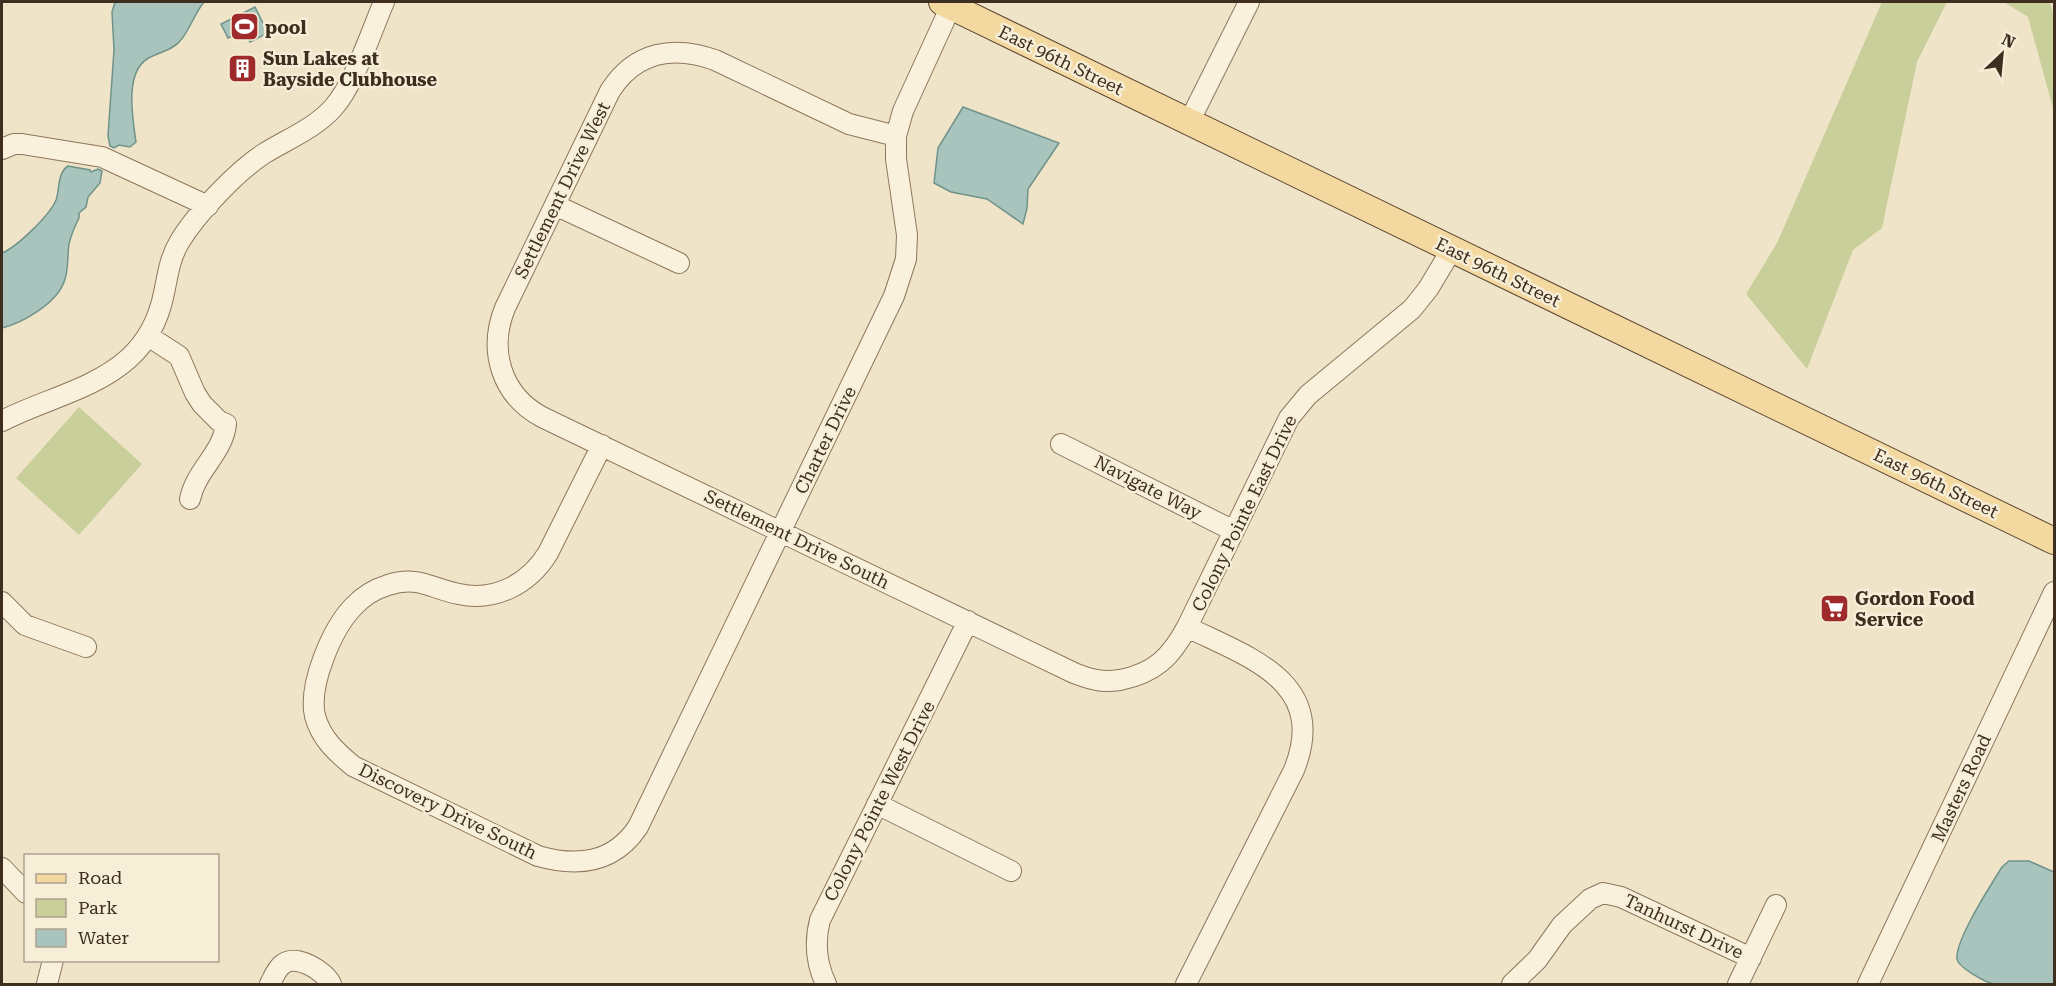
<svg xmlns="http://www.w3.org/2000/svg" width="2056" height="986" font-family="'Roboto Serif',serif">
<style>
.green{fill:#c9cf9b}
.water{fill:#a9c4bc;stroke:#6f938a;stroke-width:1.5}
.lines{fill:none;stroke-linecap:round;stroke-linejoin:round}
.minor-casing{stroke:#8d765c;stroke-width:22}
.major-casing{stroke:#5b4430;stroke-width:28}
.minor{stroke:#faf1dc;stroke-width:20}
.major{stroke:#f3d9a0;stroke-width:26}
.labels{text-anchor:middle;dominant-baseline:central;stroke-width:5;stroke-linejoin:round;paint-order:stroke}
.poi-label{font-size:18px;font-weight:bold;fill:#3d2e20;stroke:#f7eed8;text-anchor:start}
.street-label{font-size:18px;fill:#3d2e20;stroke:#f7eed8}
</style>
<rect width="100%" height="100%" fill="#f0e4c8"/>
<path class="green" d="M 1882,2 L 1947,2 L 1917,62 L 1882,228 L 1853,250 L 1807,369 L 1746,294 L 1777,243 Z
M 2004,2 L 2050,2 L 2054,17 L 2054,112 L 2028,17 Z
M 79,407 L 142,464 L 79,535 L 16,478 Z"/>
<path class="water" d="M 115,2 L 204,2 C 194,14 190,30 180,41 C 172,51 158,52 147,59 C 124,74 133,120 136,142 L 130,147 L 119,145 L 114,148 L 110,146 L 108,136 L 114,50 L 112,12 Z
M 255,7 L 268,33 L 250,42 L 244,31 L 228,38 L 221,24 Z
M 963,107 L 1059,143 L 1028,189 L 1027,208 L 1023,224 L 987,199 L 951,192 L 934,183 L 938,148 Z
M 68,166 L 90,170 L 91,172 L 98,169 L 102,171 L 100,183 L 88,197 L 86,207 L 79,213 L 79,218 C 75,226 71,235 69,244 C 67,257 69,270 64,282 C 56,304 22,323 2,328 L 2,253 C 17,247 50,215 56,200 C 60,189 57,173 68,166 Z
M 2009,861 L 2029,861 L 2054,872 L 2054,984 C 2039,985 2008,986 1994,984 C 1986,983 1958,967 1957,959 C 1955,940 1991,885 2002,867 Z"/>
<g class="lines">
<defs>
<path id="minor" d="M 1189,122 L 1249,2
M 896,136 L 849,124 L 715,60 C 673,45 635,52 610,91 L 505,308 C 488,350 501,395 542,417 L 1074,673 C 1082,676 1089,679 1097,680 C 1105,682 1113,681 1120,680 C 1155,673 1171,657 1187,627 L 1289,418 L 1308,395 L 1412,309 L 1428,289 L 1452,249
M 2,149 L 14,144 L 22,144 L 102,157 L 208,206
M 555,205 L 679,263
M 148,336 L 179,356 L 195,393 L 202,404 L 219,421 L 226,424 C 223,453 196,470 190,499
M 2,421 C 42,400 93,390 128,359 C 147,342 159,318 164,293 C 168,274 170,257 180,241 C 197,213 238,170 265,153 C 288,139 315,128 333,108 C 354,85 371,32 384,2
M 1061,444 L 1234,531
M 602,445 L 548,553 C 529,584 495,602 459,594 C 432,589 418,575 388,585 C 375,589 362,597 353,607 C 332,629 308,685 315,716 C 321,738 335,751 353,766 L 538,856 C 577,867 613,864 638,827 L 894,296 L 906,259 L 907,235 L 896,159 L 896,136 L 903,111 L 951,6
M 2,602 L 25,625 L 86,647
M 877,804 L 1011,871
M 2,868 L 26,893
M 47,984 L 53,960
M 270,984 C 273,978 277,968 283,964 C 297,954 325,971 331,984
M 826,984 C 816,963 814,943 820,920 L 968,621
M 1186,984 L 1294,770 C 1329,682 1250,658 1187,627
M 1512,984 L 1537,960 L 1562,925 L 1590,899 L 1603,893 L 1621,897 L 1751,958
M 1738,984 L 1776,905
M 1868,984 L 2054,592"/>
<path id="major" d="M 942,2 L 2054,541"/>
</defs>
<use href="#minor" class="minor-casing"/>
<use href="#major" class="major-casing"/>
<use href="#minor" class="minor"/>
<use href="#major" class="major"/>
</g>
<defs>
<symbol id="stadium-square" viewBox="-11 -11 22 22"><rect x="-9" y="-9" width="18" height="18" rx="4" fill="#9e2a2b" stroke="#f7eed8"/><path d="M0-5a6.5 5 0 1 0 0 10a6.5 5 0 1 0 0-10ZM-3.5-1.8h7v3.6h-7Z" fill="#fff"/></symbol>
<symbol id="building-square" viewBox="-11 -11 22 22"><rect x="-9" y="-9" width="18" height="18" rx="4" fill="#9e2a2b" stroke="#f7eed8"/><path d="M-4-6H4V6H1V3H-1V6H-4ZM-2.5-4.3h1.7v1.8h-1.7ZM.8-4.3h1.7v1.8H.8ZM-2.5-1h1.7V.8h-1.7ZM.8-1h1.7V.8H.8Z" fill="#fff"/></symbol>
<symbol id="supermarket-square" viewBox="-11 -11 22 22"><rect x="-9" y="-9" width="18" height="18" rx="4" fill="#9e2a2b" stroke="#f7eed8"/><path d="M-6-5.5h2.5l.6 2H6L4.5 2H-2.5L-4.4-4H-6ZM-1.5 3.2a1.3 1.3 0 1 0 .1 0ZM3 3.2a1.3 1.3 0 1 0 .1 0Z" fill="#fff"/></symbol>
</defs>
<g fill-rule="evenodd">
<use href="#stadium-square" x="228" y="10" width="33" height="33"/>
<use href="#building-square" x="226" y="52" width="33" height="33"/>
<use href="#supermarket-square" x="1818" y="592" width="33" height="33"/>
</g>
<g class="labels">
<g class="poi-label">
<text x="265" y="27">pool</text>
<text x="263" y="58">Sun Lakes at<tspan x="263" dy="21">Bayside Clubhouse</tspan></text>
<text x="1855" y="598">Gordon Food<tspan x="1855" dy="21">Service</tspan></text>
</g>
<g class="street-label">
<text transform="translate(1061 60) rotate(26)">East 96th Street</text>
<text transform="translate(562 190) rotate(-64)">Settlement Drive West</text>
<text transform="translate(1498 272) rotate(26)">East 96th Street</text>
<text transform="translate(825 440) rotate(-64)">Charter Drive</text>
<text transform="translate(1936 483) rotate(26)">East 96th Street</text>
<text transform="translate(1148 487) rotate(27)">Navigate Way</text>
<text transform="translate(1244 513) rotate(-64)">Colony Pointe East Drive</text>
<text transform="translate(797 539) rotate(26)">Settlement Drive South</text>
<text transform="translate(1961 788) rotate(-65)">Masters Road</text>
<text transform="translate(879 801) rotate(-63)">Colony Pointe West Drive</text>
<text transform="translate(448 811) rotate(26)">Discovery Drive South</text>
<text transform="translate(1684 926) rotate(25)">Tanhurst Drive</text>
</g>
</g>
<rect width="2056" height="986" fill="none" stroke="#3d2e20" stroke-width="6"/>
<rect x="24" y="854" width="195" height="108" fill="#f7eed8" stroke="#ada18e" stroke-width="1.5"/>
<rect x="36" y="874" width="30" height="9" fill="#f3d9a0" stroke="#ada18e" stroke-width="1.5"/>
<text x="78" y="884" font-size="18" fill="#3d2e20">Road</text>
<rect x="36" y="899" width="30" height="18" fill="#c9cf9b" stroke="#ada18e" stroke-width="1.5"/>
<text x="78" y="914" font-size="18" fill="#3d2e20">Park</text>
<rect x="36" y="929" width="30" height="18" fill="#a9c4bc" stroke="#ada18e" stroke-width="1.5"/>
<text x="78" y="944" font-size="18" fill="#3d2e20">Water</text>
<g transform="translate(2002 54) rotate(26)" stroke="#f7eed8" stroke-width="4.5" paint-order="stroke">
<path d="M0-4.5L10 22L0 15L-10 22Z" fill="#3d2e20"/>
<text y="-9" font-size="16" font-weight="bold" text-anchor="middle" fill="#3d2e20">N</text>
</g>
</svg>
